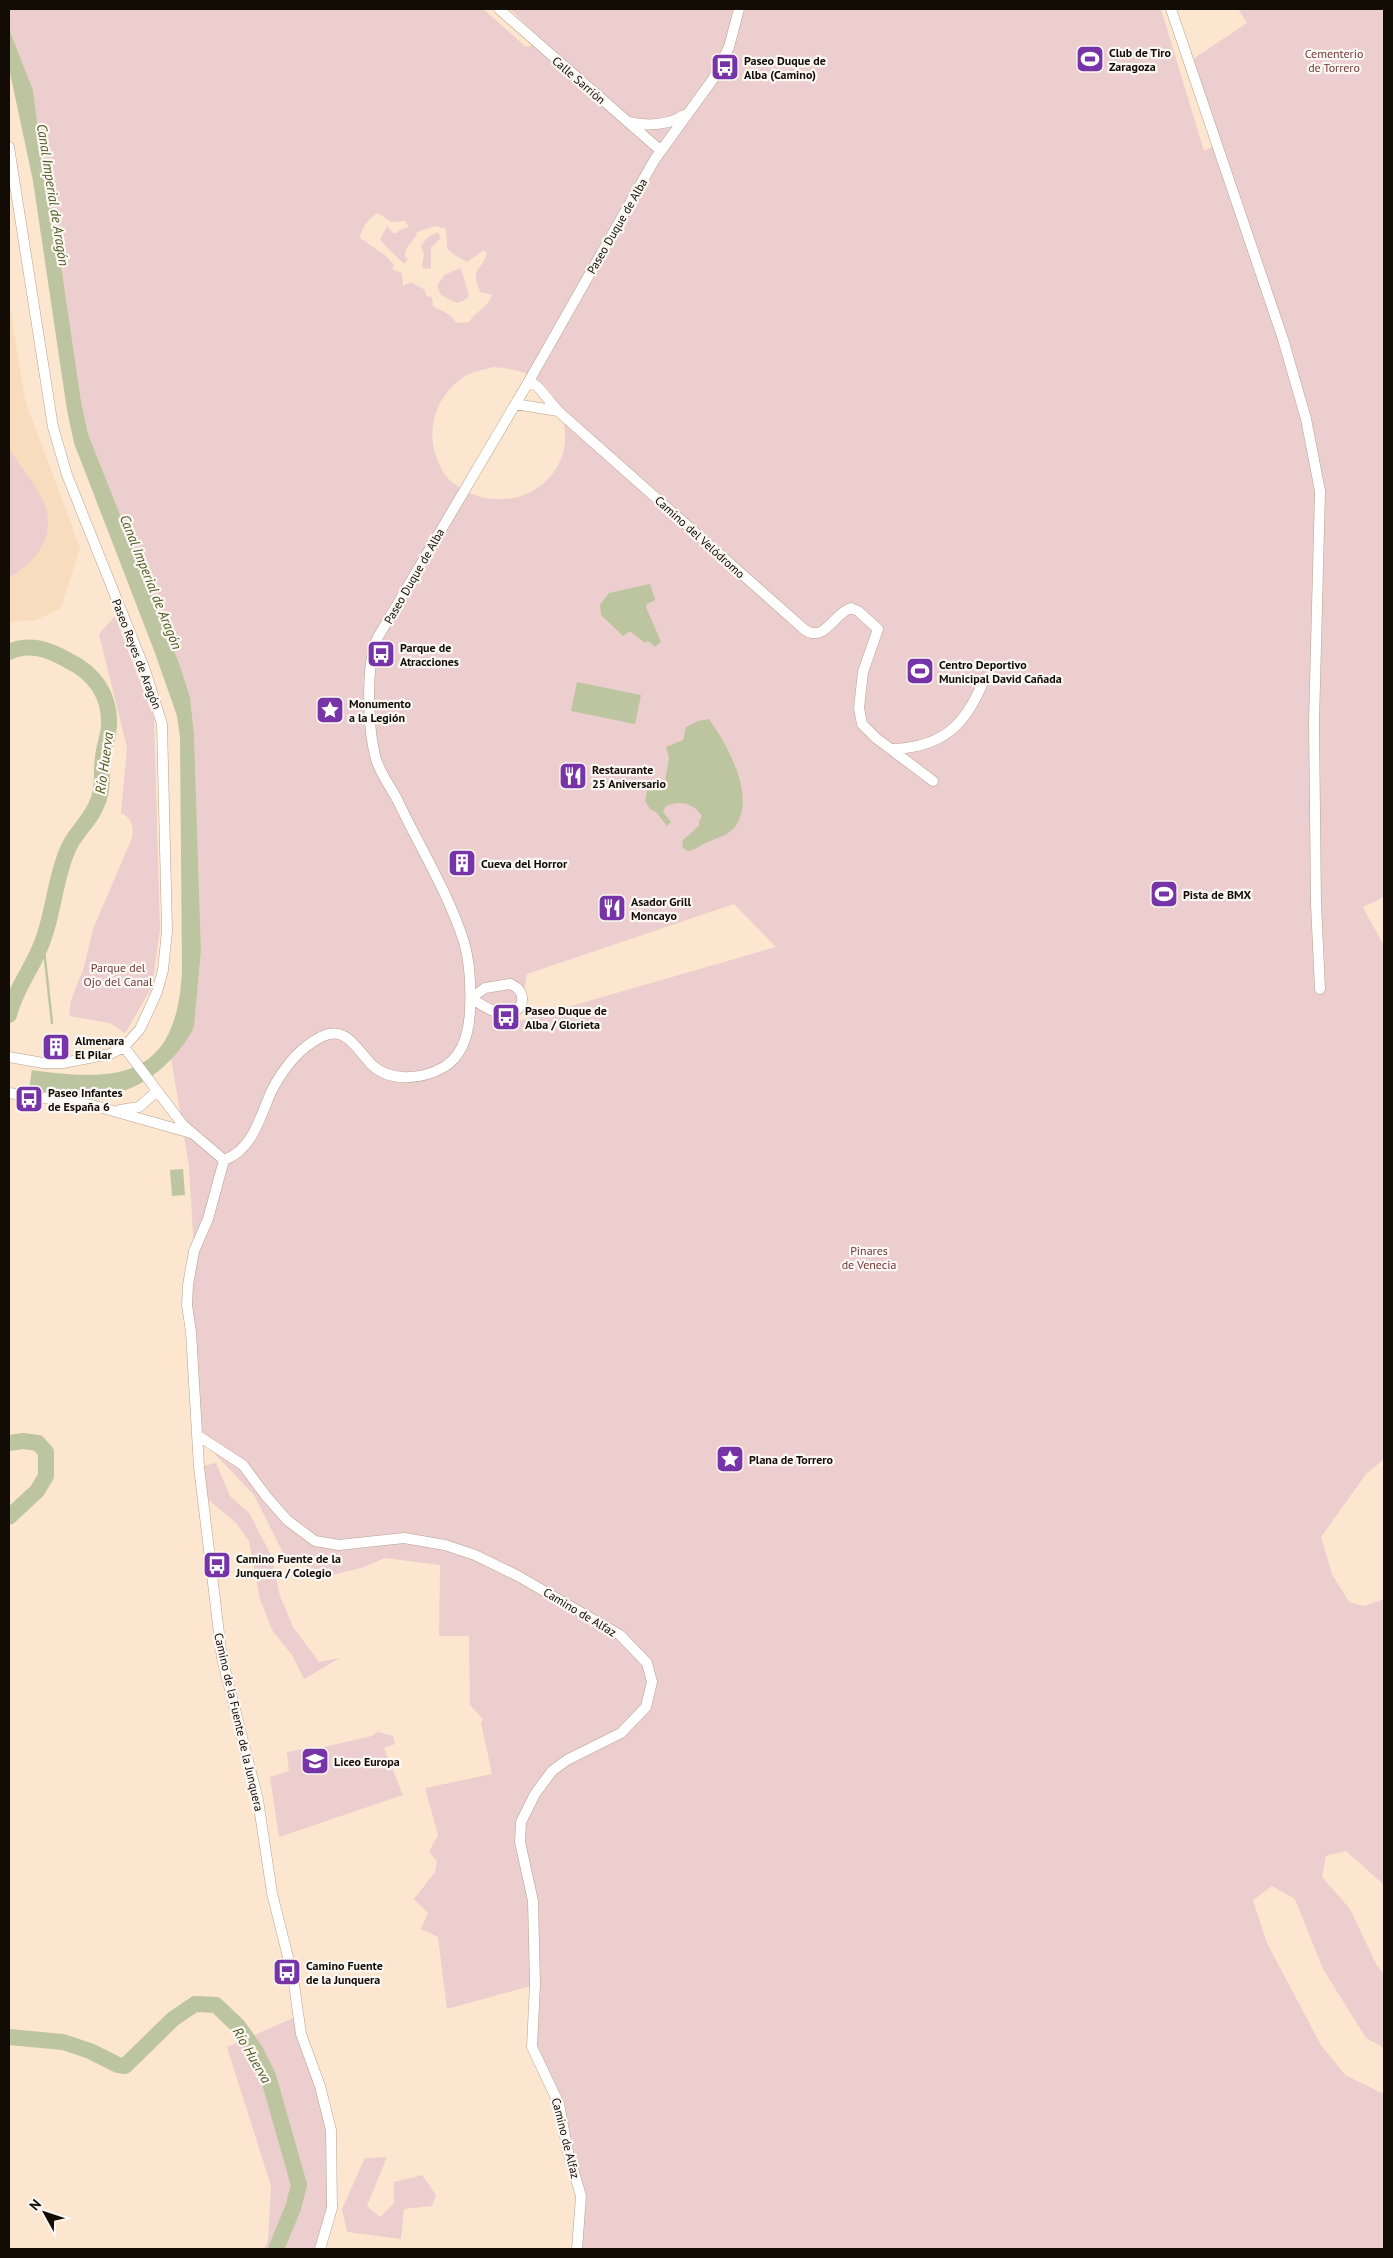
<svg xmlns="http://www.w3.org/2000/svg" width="1393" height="2258" font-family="'PT Sans',sans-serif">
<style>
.built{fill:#f8dcbe}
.green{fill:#ebcecd;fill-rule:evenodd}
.water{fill:#bdc5a0}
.pier{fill:#fde6cf}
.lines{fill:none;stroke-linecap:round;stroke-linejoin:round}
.stream{stroke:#bdc5a0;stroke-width:2.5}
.river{stroke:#bdc5a0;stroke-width:16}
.minor-casing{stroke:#b7a28c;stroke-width:11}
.minor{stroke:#fff;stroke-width:10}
.labels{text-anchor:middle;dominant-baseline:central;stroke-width:4.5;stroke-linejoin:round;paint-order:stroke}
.poi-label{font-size:12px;font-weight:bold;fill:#130c05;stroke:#fbf7f2;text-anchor:start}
.park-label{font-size:12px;fill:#723839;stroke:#fbf7f2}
.street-label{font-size:12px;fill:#130c05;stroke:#fbf7f2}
.water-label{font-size:14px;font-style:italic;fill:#505a20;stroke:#fbf7f2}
</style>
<rect width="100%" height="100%" fill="#fde6cf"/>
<path class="built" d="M 9,300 L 25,400 L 80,548 L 61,608 L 36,620 L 9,622 Z"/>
<path class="green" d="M 9,9 L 483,9 L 526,47 L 536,44 L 539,37 L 510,9 L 1161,9 L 1204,151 L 1216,145 L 1188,65 L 1196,57 L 1247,23 L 1238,9 L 1384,9 L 1384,897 L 1363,907 L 1384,946 L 1384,1459 L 1366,1474 L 1321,1537 L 1332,1574 L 1349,1602 L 1364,1606 L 1384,1599 L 1384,1885 L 1346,1851 L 1326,1856 L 1322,1877 L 1350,1909 L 1377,1966 L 1384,1973 L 1384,2048 L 1366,2038 L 1323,1969 L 1295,1899 L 1272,1886 L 1253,1900 L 1267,1943 L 1321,2045 L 1345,2075 L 1384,2094 L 1384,2249 L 577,2249 L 581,2196 L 564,2129 L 532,2047 L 534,1985 L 447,2009 L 438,1937 L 421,1929 L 428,1913 L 414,1899 L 435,1872 L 437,1861 L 429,1852 L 438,1835 L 425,1788 L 492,1774 L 481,1723 L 483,1719 L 470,1705 L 469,1636 L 439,1636 L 440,1565 L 385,1558 L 364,1567 L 333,1575 L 286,1559 L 254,1495 L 197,1435 L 187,1305 L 194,1251 L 189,1166 L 171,1058 L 194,1027 L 201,951 L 194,734 L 190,697 L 179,663 L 88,434 L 81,401 L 59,251 L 42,161 L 33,90 L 9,29 ZM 378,213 L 391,222 L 405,221 L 409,227 L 399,230 L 397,233 L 393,233 L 387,226 L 380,240 L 404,264 L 408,259 L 405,256 C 405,245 415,241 417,232 L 435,226 L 446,229 L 447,248 L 453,254 L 467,262 L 484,250 L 487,253 C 481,274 470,264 480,292 L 492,295 C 489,306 475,312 469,322 L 456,323 C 450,312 442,312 433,306 L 432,297 L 426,296 L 425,290 L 411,282 L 403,286 L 402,273 L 392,269 L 394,265 L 386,256 L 360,238 C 361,229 370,216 378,213 ZM 492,367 C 507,368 523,370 536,379 C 559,393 570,426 563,453 C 548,502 489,513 452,482 C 443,475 439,464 435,453 C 426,423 440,391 467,375 C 474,371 484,370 492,367 ZM 734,904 L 776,947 L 519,1021 L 527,974 Z
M 438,232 L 441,238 L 431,248 L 431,268 L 426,269 L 422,267 L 424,254 L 421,246 L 428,237 Z
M 461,268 L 469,296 L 463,301 L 457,303 L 441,295 L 437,286 L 444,275 Z
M 9,449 C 18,462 40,491 45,505 C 56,538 35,562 9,578 Z
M 115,616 L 154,719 L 160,929 L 152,987 L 125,1033 L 110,1023 L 69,1016 L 71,1000 L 84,967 L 93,929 L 132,838 C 134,827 132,818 121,813 L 127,748 L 99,634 Z
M 216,1463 L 230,1496 L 249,1513 L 271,1555 L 280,1596 L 293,1627 L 319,1662 L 340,1658 L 304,1679 L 292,1655 L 272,1630 L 260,1599 L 249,1541 L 237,1524 L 209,1500 L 199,1467 Z
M 378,1732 L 393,1736 L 395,1744 L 384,1748 L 403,1795 L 279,1837 L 270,1777 L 289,1771 L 287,1752 L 314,1747 L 315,1749 L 372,1736 Z
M 298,2016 L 327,2108 L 333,2186 L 320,2249 L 264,2249 L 268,2240 L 271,2186 L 227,2047 Z
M 387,2157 L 367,2206 L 380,2217 L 394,2203 L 394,2182 L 422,2175 L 436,2195 L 432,2206 L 404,2209 L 401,2239 L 347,2232 L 342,2209 L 365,2158 Z"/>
<path class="water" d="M 9,29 L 33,90 L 42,161 L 59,251 L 81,401 L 88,434 L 179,663 L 190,697 L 194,734 L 201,951 L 194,1027 C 179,1058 144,1090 109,1094 C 76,1098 41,1091 9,1087 L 9,1067 C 103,1080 177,1092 182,970 L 180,737 L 177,716 L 155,653 L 74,443 L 67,410 L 33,181 L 9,68 Z
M 650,584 L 655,600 L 647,604 L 646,607 L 661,642 L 655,647 L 648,641 L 645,643 L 630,631 L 623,636 L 601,615 L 600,605 L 609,593 Z
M 577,682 L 641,695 L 635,724 L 571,711 Z
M 709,719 C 727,744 757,797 735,827 C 727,836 718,837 708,842 C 700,845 696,850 687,851 L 682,847 L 683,840 L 699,826 L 699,821 L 702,816 C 694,803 679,800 666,806 L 663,812 L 671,822 L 667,826 L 656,812 L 650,809 L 645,801 L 649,782 L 665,782 L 669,758 L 666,747 L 683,740 L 686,727 L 698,721 Z
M 183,1169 L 185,1195 L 172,1196 L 170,1170 Z"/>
<path class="pier" d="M 9,1064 L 32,1068 L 29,1092 L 9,1089 Z"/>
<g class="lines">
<path class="stream" d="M 43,941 L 52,1023"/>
<path class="river" d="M 9,652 C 30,642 50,650 69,661 C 94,673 110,695 109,724 C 109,735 104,746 103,757 C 100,777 105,789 95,808 C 88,823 74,834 68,849 C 55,878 54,911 43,940 C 34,967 16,986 9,1015
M 9,1443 L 23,1441 L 38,1443 L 46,1452 L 46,1476 L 37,1491 L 9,1517
M 9,2037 L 63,2042 L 90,2051 L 118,2065 L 125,2066 L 173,2019 L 195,2004 L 216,2005 L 238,2026 L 255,2050 L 268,2076 L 299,2185 L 293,2208 L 276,2249"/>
<defs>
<path id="minor" d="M 499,9 L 660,150
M 1171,9 L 1283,339 L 1306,419 L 1320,491 L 1314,722 L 1316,904 L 1320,989
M 628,122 C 647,126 667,126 684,115
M 9,147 L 53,427 L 67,475 L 145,670 L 162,724 L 167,931 L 163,970 L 157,992 L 140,1029 L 124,1047 L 110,1054 L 63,1063 L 43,1063 L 9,1057
M 529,381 L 538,387 L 558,411 L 805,630 C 825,643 834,613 851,608 L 858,611 L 878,629 L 863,672 L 859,708 L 862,724 L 876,738 L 933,781
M 515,404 L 558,411
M 893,749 C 942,747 965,726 983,682
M 510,984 C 521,988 525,997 520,1007 C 505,1022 484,1007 471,998 L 485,988 Z
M 124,1047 L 183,1125 L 224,1160
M 9,1093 L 92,1105 L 191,1133
M 120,1110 L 139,1107 L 157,1091
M 224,1160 C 253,1150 260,1116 272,1090 C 283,1069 299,1048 321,1037 C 346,1024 357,1050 372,1065 C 391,1083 423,1079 444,1067 C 464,1055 469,1032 470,1010 C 471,989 470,963 464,942 C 448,892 419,846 397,799 C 390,786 380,773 376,759 C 368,731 365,663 378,637 L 529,381 L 655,159 L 713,79 L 729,47 L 739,9
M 224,1160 L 208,1219 L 194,1251 L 188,1285 L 187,1305 L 191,1332 L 199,1467 L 222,1658 L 258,1800 L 272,1893 L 293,1977 L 301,2034 L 320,2086 L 331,2130 L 332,2208 L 320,2249
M 197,1435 L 243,1465 L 266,1496 L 287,1520 L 315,1541 L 339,1545 L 404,1538 L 445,1545 L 475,1555 L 518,1576 L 620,1635 L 647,1663 L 652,1682 L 646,1707 L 621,1733 L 567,1760 L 552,1771 L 535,1794 L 521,1822 L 520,1842 L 533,1901 L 535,1984 L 532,2047 L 559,2104 L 568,2152 L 581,2196 L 577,2249"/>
</defs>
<use href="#minor" class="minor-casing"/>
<use href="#minor" class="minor"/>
</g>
<defs>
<symbol id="stadium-square" viewBox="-11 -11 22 22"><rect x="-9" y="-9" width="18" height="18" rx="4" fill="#7734a8" stroke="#fbf7f2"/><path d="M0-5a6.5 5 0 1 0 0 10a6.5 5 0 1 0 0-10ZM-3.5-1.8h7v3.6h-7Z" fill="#fff"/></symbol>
<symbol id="bus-square" viewBox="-11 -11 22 22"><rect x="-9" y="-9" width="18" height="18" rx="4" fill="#7734a8" stroke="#fbf7f2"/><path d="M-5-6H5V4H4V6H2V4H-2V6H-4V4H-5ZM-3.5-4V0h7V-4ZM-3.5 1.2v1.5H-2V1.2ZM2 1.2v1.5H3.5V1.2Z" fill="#fff"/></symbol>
<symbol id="sight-square" viewBox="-11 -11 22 22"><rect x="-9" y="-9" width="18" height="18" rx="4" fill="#7734a8" stroke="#fbf7f2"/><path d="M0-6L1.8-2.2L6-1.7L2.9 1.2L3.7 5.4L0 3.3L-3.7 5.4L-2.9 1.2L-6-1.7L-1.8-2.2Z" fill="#fff"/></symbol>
<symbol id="restaurant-square" viewBox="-11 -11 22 22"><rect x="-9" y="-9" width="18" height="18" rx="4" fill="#7734a8" stroke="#fbf7f2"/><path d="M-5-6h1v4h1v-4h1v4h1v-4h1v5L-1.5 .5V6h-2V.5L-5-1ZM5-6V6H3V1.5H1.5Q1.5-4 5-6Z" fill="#fff"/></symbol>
<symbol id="building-square" viewBox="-11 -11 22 22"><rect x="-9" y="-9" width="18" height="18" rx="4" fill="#7734a8" stroke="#fbf7f2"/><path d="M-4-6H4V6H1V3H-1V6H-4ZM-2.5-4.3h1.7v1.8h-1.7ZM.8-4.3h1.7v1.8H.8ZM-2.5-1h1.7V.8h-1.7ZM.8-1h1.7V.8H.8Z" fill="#fff"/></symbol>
<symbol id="school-square" viewBox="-11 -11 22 22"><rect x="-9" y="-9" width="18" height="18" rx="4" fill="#7734a8" stroke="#fbf7f2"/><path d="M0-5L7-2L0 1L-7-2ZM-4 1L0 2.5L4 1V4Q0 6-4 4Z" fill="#fff"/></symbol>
</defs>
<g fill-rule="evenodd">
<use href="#stadium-square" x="1074" y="43" width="32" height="32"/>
<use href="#bus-square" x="709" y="51" width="32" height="32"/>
<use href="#bus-square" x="365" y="638" width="32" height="32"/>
<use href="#stadium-square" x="904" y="655" width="32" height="32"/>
<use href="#sight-square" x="314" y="694" width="32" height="32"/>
<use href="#restaurant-square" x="557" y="760" width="32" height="32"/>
<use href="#building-square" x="446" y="847" width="32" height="32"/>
<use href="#stadium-square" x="1148" y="878" width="32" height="32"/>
<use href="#restaurant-square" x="596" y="892" width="32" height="32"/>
<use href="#bus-square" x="490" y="1001" width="32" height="32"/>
<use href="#building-square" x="40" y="1031" width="32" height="32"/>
<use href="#bus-square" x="13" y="1083" width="32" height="32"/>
<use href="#sight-square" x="714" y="1443" width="32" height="32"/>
<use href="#bus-square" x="201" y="1549" width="32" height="32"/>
<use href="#school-square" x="299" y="1745" width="32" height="32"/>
<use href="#bus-square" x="271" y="1956" width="32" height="32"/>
</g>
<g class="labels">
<g class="poi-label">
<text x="1109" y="52">Club de Tiro<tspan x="1109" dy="14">Zaragoza</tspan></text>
<text x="744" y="60">Paseo Duque de<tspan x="744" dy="14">Alba (Camino)</tspan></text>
<text x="400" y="647">Parque de<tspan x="400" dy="14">Atracciones</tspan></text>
<text x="939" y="664">Centro Deportivo<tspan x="939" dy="14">Municipal David Cañada</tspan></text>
<text x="349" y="703">Monumento<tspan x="349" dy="14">a la Legión</tspan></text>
<text x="592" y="769">Restaurante<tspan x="592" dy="14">25 Aniversario</tspan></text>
<text x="481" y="863">Cueva del Horror</text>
<text x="1183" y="894">Pista de BMX</text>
<text x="631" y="901">Asador Grill<tspan x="631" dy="14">Moncayo</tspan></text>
<text x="525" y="1010">Paseo Duque de<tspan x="525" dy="14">Alba / Glorieta</tspan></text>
<text x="75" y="1040">Almenara<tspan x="75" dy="14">El Pilar</tspan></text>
<text x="48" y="1092">Paseo Infantes<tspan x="48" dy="14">de España 6</tspan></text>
<text x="749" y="1459">Plana de Torrero</text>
<text x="236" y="1558">Camino Fuente de la<tspan x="236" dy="14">Junquera / Colegio</tspan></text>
<text x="334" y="1761">Liceo Europa</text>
<text x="306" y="1965">Camino Fuente<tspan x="306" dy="14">de la Junquera</tspan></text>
</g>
<g class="park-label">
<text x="1334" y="53">Cementerio<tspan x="1334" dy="14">de Torrero</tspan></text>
<text x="118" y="967">Parque del<tspan x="118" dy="14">Ojo del Canal</tspan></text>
<text x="869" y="1250">Pinares<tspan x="869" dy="14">de Venecia</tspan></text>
</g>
<g class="street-label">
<text transform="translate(579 80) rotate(41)">Calle Sarrión</text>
<text transform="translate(617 226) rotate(-60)">Paseo Duque de Alba</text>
<text transform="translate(700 537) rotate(42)">Camino del Velódromo</text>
<text transform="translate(414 576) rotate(-60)">Paseo Duque de Alba</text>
<text transform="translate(137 654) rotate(69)">Paseo Reyes de Aragón</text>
<text transform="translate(580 1612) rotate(31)">Camino de Alfaz</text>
<text transform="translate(239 1722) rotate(77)">Camino de la Fuente de la Junquera</text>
<text transform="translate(566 2138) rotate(76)">Camino de Alfaz</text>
</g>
<g class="water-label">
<text transform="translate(53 195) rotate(81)">Canal Imperial de Aragón</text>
<text transform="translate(151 582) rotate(68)">Canal Imperial de Aragón</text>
<text transform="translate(104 763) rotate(-82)">Río Huerva</text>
<text transform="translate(252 2055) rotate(60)">Río Huerva</text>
</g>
</g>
<rect width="1393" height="2258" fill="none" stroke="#130c05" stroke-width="20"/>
<g transform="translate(45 2213) rotate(310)" stroke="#fbf7f2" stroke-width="4" paint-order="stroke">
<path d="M0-4L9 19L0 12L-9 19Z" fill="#130c05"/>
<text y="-8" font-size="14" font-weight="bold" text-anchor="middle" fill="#130c05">N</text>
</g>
</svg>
